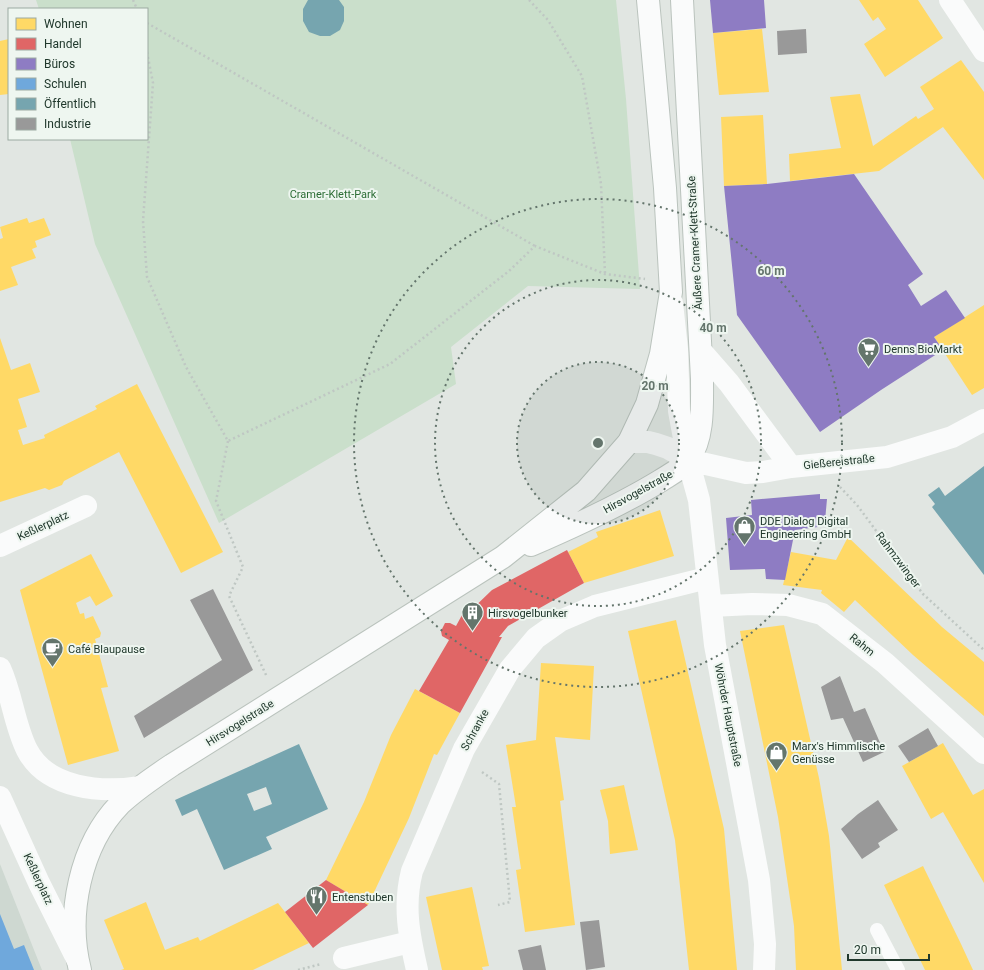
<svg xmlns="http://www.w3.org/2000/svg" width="984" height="970" font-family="Roboto,sans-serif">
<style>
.built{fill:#ced8d1}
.green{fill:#cadfcb}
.homes{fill:#ffd966}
.shops{fill:#e06666}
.offices{fill:#8e7cc3}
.schools{fill:#6fa8dc}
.public{fill:#76a5af;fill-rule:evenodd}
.industry{fill:#999}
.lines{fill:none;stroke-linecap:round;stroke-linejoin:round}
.secondary-casing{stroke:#bac3bd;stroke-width:24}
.path{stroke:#bfc7c3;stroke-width:2.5;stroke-dasharray:2 3;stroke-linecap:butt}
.service{stroke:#fafbfb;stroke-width:14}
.minor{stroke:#fafbfb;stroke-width:22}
.secondary{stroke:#fafbfb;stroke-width:22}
.ring{fill:none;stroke:#64756c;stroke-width:2;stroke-dasharray:2 4}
.labels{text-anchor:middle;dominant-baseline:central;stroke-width:4;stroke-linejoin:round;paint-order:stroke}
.park-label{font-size:11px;fill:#2c6d35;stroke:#eef6f0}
.street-label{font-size:11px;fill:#20382c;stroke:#eef6f0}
.poi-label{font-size:11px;fill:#20382c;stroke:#eef6f0;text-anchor:start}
.centre{fill:#64756c;stroke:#eef6f0;stroke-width:2}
.ring-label{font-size:12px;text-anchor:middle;font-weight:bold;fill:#64756c;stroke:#eef6f0;stroke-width:4;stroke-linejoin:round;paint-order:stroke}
</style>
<rect width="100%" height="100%" fill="#e1e6e2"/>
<path class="built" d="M 0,864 L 36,955 L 42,970 L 0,970 Z"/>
<path class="green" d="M 36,0 L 616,0 L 626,99 L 640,289 L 528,286 L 451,347 L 456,384 L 219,523 L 95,244 L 70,139 L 147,139 L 147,9 L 39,9 Z"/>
<path class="homes" d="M 859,0 L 918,0 L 943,38 L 885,77 L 864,44 L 886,29 L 878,17 L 873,21 Z
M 762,29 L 769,92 L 719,95 L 713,33 Z
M 9,39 L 9,94 L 0,95 L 0,41 Z
M 961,60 L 984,92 L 984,180 L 943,127 L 879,171 L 790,181 L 789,154 L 841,148 L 830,97 L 860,94 L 873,146 L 916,116 L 918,119 L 934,109 L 920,87 Z
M 763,115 L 767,184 L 724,186 L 721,117 Z
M 27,218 L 29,223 L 44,218 L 51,235 L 35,241 L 37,247 L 32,249 L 36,258 L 11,267 L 18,285 L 0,291 L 0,239 L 3,238 L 0,227 Z
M 984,305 L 984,388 L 972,395 L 934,337 Z
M 0,338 L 11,370 L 30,363 L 40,392 L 18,399 L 27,427 L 18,430 L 23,445 L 45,438 L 44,435 L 97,409 L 95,406 L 137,384 L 223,552 L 181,573 L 119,452 L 64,481 L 62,485 L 49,490 L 45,488 L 0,502 Z
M 660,510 L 674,556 L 584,583 L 568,552 L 598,537 L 596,532 Z
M 848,537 L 942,627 L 984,662 L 984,716 L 913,655 L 855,600 L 844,612 L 821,593 L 822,590 L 783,585 L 791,552 L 836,560 Z
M 91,554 L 113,596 L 96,606 L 90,596 L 76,603 L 80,614 L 84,613 L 85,619 L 93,616 L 101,633 L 100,637 L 95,639 L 108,687 L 101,688 L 119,751 L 68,765 L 20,590 Z
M 676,620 L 724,829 L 737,970 L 689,970 L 675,840 L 628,631 Z
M 784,625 L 819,778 L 829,836 L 842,970 L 796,970 L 794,926 L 778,817 L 740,631 Z
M 541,663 L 594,666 L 590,740 L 555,737 L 564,800 L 560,801 L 575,925 L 525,932 L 516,870 L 521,869 L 512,807 L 516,807 L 506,745 L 536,740 Z
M 415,689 L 460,713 L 437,755 L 434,754 L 409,818 L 368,905 L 326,880 L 364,802 L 391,735 Z
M 943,743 L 973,795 L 984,789 L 984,883 L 943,812 L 931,819 L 902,766 Z
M 624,785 L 638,850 L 610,854 L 608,821 L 600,790 Z
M 923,866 L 961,944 L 973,970 L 925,970 L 884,885 Z
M 472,887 L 489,966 L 482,967 L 483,970 L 442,970 L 426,897 Z
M 146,902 L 165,950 L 198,937 L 200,941 L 278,903 L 309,943 L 253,970 L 121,970 L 124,969 L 104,920 Z"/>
<path class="shops" d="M 567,550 L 584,583 L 508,626 L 499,637 L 502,637 L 460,713 L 419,691 L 449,640 L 442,636 L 441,631 L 445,623 L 450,623 L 456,626 L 462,615 L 465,616 L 492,590 Z
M 326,880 L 368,905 L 313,948 L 285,912 Z"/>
<path class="offices" d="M 710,0 L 764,0 L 766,28 L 713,33 Z
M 854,174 L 923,274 L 908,285 L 921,306 L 946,290 L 965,318 L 934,337 L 943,350 L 881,390 L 820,432 L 737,315 L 724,186 L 767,184 Z
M 820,494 L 820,499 L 827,499 L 825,521 L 819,521 L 818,527 L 795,530 L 785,580 L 766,579 L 765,569 L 730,570 L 726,518 L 752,515 L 751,500 Z"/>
<path class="schools" d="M 0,914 L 14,949 L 24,945 L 34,970 L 0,970 Z"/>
<path class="public" d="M 308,0 L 339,0 L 344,7 L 344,21 L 340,30 L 330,36 L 320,36 L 309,32 L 303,21 L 303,9 Z
M 984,466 L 984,575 L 932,507 L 935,504 L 928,495 L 939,487 L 945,496 Z
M 299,744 L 328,809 L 266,837 L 272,849 L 224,870 L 197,809 L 182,816 L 175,800 ZM 266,787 L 272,804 L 254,811 L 247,794 Z"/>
<path class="industry" d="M 806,29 L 807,53 L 778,55 L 777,31 Z
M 213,589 L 253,670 L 144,738 L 134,716 L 222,660 L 190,600 Z
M 840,676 L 854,712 L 865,708 L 884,752 L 863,762 L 843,718 L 831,720 L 821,687 Z
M 928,728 L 938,746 L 909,762 L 898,746 Z
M 878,800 L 898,830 L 878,843 L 880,847 L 862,859 L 841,829 L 858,814 Z
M 599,920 L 605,967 L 586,970 L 580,922 Z
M 541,945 L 546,970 L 523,970 L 518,950 Z"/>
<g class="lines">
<defs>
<path id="secondary" d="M 531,545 C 575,526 619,506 660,481 C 669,475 682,469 689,459 C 704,437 702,405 702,379 L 682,0
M 80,970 C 66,915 80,845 120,804 C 136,789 154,777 172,765 L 503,557 L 586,491 L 629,442 L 647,404 L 661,354 L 671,292 L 665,188 L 648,0"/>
</defs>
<use href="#secondary" class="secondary-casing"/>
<path class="path" d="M 133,0 L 137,9
M 529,0 L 548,20 L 582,76 L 601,184 L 605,274
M 147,23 L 535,246
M 147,52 L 153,83 L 143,221 L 147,277 L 186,367 L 228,441 L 390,364 L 509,271 L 535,246 L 605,274 L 645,279
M 228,441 L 216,501 L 243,567 L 229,596 L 267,677
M 840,487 L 857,505 L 923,594 L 984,650
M 482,772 L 499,784 L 510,902 L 498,905
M 298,970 L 321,964"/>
<path class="service" d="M 877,930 L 898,970"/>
<path class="minor" d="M 950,0 L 984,51
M 672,303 L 677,349 L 679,411 L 688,460 L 699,500 L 715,645 L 759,880 L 765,944 L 764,970
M 701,351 L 729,383 L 791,467
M 629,442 L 648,442 L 656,444 L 668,448 L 688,460 L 746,473 L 763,472 L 791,467 L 887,457 L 952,437 L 984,420
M 0,546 L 86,506
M 711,606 L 752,604 L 788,605 L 822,614 L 885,663 L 984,753
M 0,668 C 12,694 14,724 27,750 C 47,789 102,793 139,787
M 0,797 L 39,883 L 77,959
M 344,958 L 410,942
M 417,970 C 409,935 403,906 412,871 L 464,749 L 510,669 L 536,638 L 560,621 L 595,606 L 707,578"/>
<use href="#secondary" class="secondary"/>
</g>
<circle cx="598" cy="443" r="81" fill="#64756c" fill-opacity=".12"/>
<g class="ring">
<circle cx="598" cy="443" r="81"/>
<circle cx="598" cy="443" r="163"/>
<circle cx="598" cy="443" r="244"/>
</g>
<defs>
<symbol id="supermarket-pin" viewBox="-11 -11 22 30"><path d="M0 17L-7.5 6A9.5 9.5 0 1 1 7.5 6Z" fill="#64756c" stroke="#eef6f0"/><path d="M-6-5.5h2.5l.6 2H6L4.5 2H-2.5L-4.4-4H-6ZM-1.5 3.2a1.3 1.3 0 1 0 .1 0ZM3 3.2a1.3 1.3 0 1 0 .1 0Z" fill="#fff"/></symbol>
<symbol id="shop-pin" viewBox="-11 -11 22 30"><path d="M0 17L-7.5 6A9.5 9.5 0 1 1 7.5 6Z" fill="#64756c" stroke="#eef6f0"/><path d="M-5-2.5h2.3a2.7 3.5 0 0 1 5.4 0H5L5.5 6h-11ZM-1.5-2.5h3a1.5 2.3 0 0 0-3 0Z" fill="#fff"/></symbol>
<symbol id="building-pin" viewBox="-11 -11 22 30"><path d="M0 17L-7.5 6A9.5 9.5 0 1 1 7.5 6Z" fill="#64756c" stroke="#eef6f0"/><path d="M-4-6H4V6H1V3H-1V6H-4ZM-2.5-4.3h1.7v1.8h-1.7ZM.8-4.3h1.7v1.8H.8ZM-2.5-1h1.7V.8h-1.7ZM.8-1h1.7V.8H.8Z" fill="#fff"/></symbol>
<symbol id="cafe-pin" viewBox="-11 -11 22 30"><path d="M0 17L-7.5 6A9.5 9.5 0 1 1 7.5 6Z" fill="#64756c" stroke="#eef6f0"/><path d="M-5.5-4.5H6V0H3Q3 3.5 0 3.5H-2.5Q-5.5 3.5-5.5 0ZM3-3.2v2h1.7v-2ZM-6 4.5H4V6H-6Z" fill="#fff"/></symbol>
<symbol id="restaurant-pin" viewBox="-11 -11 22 30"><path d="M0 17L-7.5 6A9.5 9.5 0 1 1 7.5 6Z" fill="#64756c" stroke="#eef6f0"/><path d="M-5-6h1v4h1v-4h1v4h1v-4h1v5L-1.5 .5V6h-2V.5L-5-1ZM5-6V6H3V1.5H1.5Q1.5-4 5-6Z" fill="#fff"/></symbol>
</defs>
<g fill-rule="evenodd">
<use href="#supermarket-pin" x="856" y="336" width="25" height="34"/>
<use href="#shop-pin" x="732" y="514" width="25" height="34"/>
<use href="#building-pin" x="460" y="600" width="25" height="34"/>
<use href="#cafe-pin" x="40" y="636" width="25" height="34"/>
<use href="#shop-pin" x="764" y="740" width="25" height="34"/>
<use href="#restaurant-pin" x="304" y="884" width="25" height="34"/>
</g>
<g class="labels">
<g class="park-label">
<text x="333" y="194">Cramer-Klett-Park</text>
</g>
<g class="street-label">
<text transform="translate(695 243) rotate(-93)">Äußere Cramer-Klett-Straße</text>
<text transform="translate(839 462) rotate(-6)">Gießereistraße</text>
<text transform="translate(638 492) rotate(-29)">Hirsvogelstraße</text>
<text transform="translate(43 526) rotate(-25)">Keßlerplatz</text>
<text transform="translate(898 560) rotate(53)">Rahmzwinger</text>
<text transform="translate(862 645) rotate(39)">Rahm</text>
<text transform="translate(728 715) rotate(79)">Wöhrder Hauptstraße</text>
<text transform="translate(240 723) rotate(-32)">Hirsvogelstraße</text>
<text transform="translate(475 730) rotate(-61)">Schranke</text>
<text transform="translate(38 879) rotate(65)">Keßlerplatz</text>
</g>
<g class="poi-label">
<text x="884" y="349">Denns BioMarkt</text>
<text x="760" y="521">DDE Dialog Digital<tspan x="760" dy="13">Engineering GmbH</tspan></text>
<text x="488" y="613">Hirsvogelbunker</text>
<text x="68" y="649">Café Blaupause</text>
<text x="792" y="746">Marx's Himmlische<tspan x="792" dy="13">Genüsse</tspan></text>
<text x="332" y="897">Entenstuben</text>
</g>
</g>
<circle cx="598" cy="443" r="6" class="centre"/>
<g class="ring-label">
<text x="771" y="275">60 m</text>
<text x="713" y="332">40 m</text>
<text x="655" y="390">20 m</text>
</g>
<rect x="8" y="8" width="140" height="132" fill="#eef6f0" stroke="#9caaa2"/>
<rect x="16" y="18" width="20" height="12" fill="#ffd966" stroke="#9caaa2"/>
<text x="44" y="28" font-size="12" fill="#20382c">Wohnen</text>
<rect x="16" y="38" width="20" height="12" fill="#e06666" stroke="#9caaa2"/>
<text x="44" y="48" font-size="12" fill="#20382c">Handel</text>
<rect x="16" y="58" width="20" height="12" fill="#8e7cc3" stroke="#9caaa2"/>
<text x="44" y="68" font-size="12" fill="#20382c">Büros</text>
<rect x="16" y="78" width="20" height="12" fill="#6fa8dc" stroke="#9caaa2"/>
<text x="44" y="88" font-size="12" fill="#20382c">Schulen</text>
<rect x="16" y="98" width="20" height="12" fill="#76a5af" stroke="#9caaa2"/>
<text x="44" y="108" font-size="12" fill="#20382c">Öffentlich</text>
<rect x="16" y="118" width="20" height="12" fill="#999999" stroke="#9caaa2"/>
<text x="44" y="128" font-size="12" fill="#20382c">Industrie</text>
<path d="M848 954v6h81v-6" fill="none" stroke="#20382c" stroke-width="2"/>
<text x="854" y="954" font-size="12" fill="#20382c" stroke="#eef6f0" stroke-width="3" paint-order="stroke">20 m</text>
</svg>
